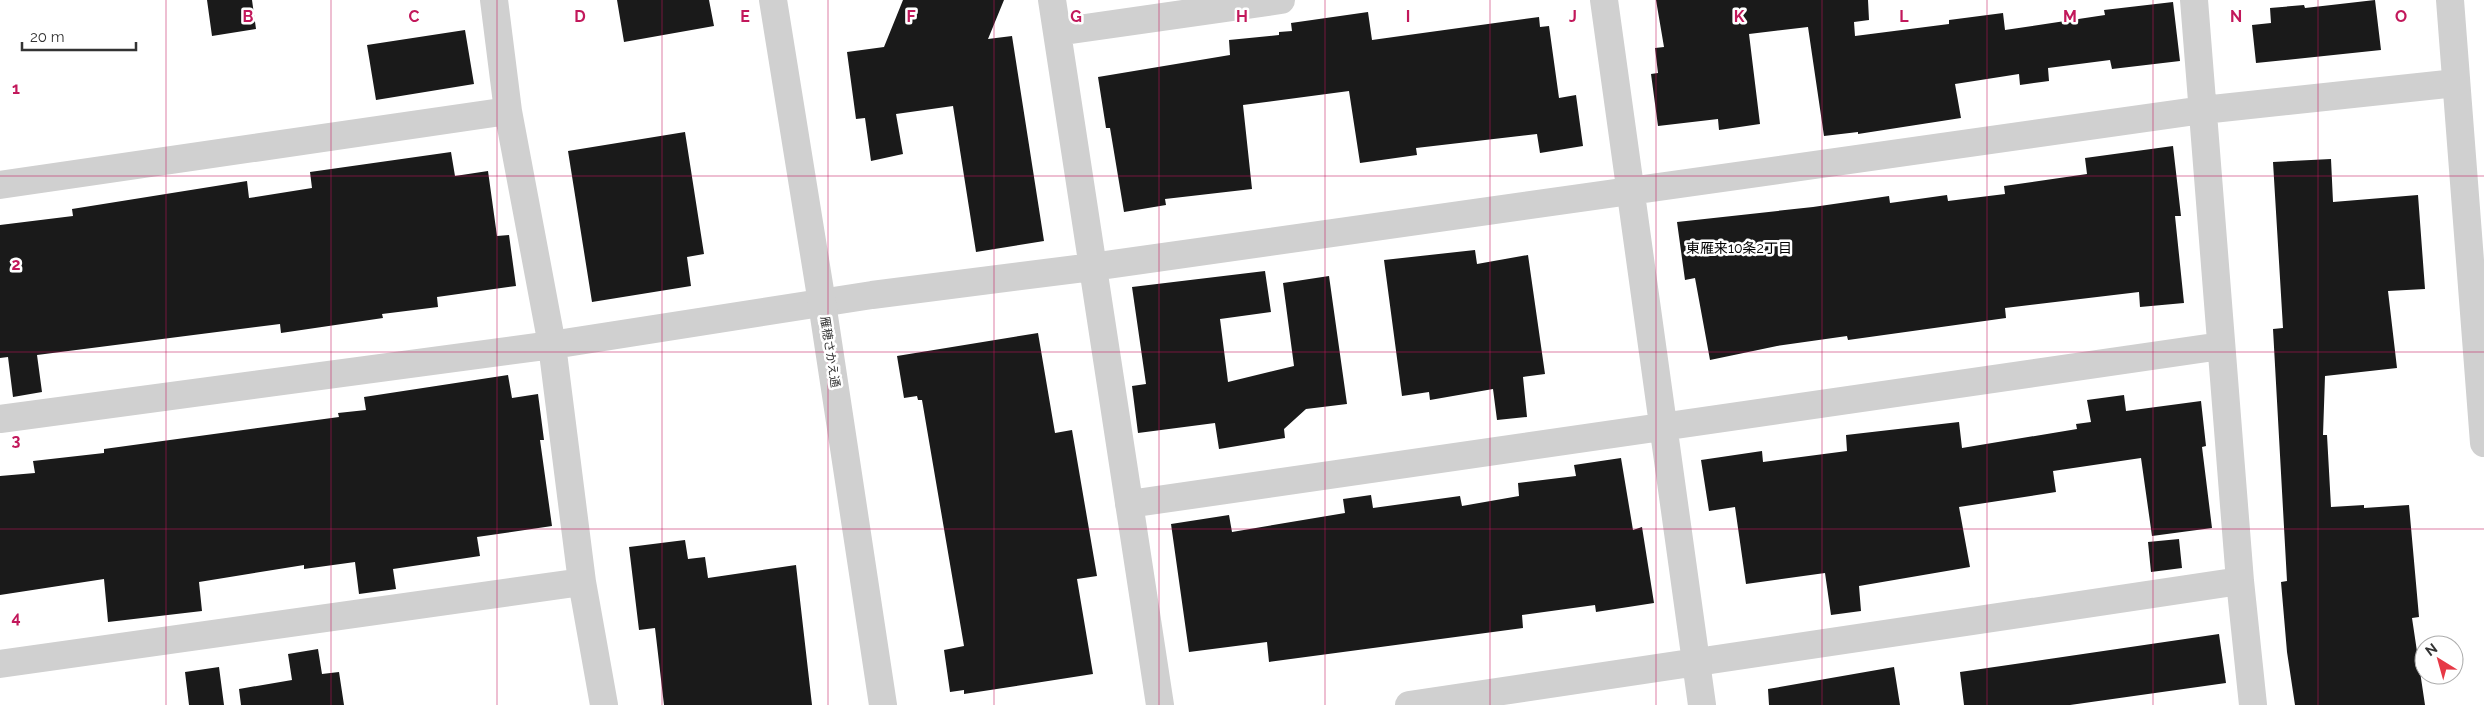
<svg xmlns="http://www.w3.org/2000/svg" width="2484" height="705" font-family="Raleway,'Noto Sans JP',sans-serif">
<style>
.building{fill:#1a1a1a}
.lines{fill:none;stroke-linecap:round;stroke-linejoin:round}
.minor{stroke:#d0d0d0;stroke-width:28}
.tertiary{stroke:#d0d0d0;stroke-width:28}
.grid{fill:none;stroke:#c2185b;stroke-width:1;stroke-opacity:0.55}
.labels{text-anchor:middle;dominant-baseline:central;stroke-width:5;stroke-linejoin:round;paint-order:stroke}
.street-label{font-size:12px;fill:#333;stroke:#fff}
.neighbourhood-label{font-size:14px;fill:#000;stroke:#fff}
.grid-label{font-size:16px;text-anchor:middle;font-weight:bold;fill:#c2185b;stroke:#fff;stroke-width:5;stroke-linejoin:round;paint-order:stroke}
</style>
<rect width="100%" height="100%" fill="#fff"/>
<path class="building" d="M 207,0 L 252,0 L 256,29 L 212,36 Z
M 617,0 L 709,0 L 714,26 L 624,42 Z
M 903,0 L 1004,0 L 988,39 L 1012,36 L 1044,241 L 976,252 L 953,106 L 896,114 L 903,154 L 871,161 L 865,118 L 856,119 L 847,52 L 884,47 Z
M 1656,0 L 1868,0 L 1869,20 L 1854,22 L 1855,36 L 1949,24 L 1949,20 L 2003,13 L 2005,30 L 2105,15 L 2104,10 L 2173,2 L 2180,61 L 2112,69 L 2110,60 L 2048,68 L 2049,81 L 2020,85 L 2019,74 L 1955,84 L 1961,118 L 1858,134 L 1858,132 L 1824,136 L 1808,27 L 1749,34 L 1760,124 L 1719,130 L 1718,119 L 1658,126 L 1651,74 L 1658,73 L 1655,48 L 1664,47 Z
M 2375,0 L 2381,50 L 2256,63 L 2252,25 L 2271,23 L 2270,8 L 2304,5 L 2305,8 Z
M 1368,12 L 1372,40 L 1539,17 L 1540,27 L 1549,26 L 1559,98 L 1576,95 L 1583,146 L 1540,153 L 1537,134 L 1416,148 L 1417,155 L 1360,163 L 1349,91 L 1243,105 L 1252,189 L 1165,199 L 1166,205 L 1124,212 L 1110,128 L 1106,128 L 1098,77 L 1230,55 L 1229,40 L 1279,35 L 1279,32 L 1292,31 L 1291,23 Z
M 465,30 L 474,84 L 376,100 L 367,45 Z
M 685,132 L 704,254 L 687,257 L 691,286 L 592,302 L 568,151 Z
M 2173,146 L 2181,216 L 2175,216 L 2184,303 L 2140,307 L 2139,292 L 2005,308 L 2006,318 L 1848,340 L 1847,336 L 1777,346 L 1710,360 L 1695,278 L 1685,280 L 1677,222 L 1813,207 L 1889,196 L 1890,203 L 1947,195 L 1948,201 L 2005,194 L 2004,186 L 2087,174 L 2085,158 Z
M 451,152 L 455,176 L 488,171 L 497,236 L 509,235 L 516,286 L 437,297 L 438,307 L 382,314 L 383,318 L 281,333 L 280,324 L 37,355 L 42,392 L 13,397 L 8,357 L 0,358 L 0,225 L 73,216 L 72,209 L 247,181 L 249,198 L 312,188 L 310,172 Z
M 2331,159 L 2333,202 L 2418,195 L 2425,289 L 2388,291 L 2397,368 L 2325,376 L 2323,435 L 2327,435 L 2331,507 L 2364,505 L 2364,508 L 2409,505 L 2419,617 L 2412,618 L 2425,705 L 2295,705 L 2287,652 L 2281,582 L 2287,581 L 2273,329 L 2283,328 L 2273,162 Z
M 1475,250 L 1477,264 L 1528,255 L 1545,374 L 1523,377 L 1527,417 L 1497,420 L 1493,389 L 1430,400 L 1429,392 L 1402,396 L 1384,260 Z
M 1265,271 L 1271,312 L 1220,319 L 1228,382 L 1294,366 L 1283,283 L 1329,276 L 1347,404 L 1306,409 L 1284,429 L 1285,438 L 1219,449 L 1215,423 L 1138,433 L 1132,386 L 1146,384 L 1132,287 Z
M 1038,333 L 1055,433 L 1072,430 L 1097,576 L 1077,579 L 1093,674 L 964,694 L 964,690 L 950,692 L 944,650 L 964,646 L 922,400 L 918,400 L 917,396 L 904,398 L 897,356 Z
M 508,375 L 512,398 L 538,394 L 544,440 L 540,440 L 552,526 L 477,537 L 480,556 L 393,569 L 396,589 L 359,594 L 355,562 L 304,569 L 304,565 L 199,582 L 202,611 L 108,622 L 104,579 L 0,595 L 0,476 L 35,473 L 33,461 L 104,453 L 104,449 L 339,417 L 338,413 L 366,410 L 364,397 Z
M 2124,395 L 2126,411 L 2201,401 L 2206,446 L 2202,447 L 2212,528 L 2152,536 L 2141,458 L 2053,471 L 2056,492 L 1959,507 L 1970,567 L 1859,586 L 1861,611 L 1831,615 L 1825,573 L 1746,584 L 1735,507 L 1709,511 L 1701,460 L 1762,451 L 1763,462 L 1847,451 L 1846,435 L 1959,422 L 1962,448 L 2077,429 L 2076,424 L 2091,422 L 2087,400 Z
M 1621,458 L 1633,530 L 1642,527 L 1654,603 L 1596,612 L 1595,605 L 1522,615 L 1523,628 L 1269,662 L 1267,642 L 1189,652 L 1171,524 L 1229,515 L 1232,532 L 1345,513 L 1343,499 L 1371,495 L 1373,508 L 1460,496 L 1462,506 L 1519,496 L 1518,483 L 1576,476 L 1574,465 Z
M 2179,539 L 2182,568 L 2151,572 L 2148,542 Z
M 685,540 L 688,559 L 705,557 L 708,578 L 796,565 L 812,705 L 664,705 L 655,628 L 639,630 L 629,547 Z
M 2219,634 L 2226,683 L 2070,705 L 1964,705 L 1960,672 Z
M 318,649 L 322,674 L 339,672 L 344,705 L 241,705 L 239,689 L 292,680 L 288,654 Z
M 219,667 L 224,705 L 189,705 L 185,672 Z
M 1894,667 L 1900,705 L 1769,705 L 1768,689 Z"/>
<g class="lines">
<path class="minor" d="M 494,0 L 508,111 L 552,345 L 582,582 L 604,705
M 1052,0 L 1160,705
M 1604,0 L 1702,705
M 2194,0 L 2240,581 L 2253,705
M 2450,0 L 2484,443
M 1057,32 L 1281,0
M 0,185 L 508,111
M 0,419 L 552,345 L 872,295 L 1092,267 L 2203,110 L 2456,83
M 1129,504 L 2221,346
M 0,664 L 582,582
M 1409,705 L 2240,581"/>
<path class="tertiary" d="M 773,0 L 822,303 L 883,705"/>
</g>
<path class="grid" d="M 166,0 L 166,705M 331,0 L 331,705M 497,0 L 497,705M 662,0 L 662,705M 828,0 L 828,705M 994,0 L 994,705M 1159,0 L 1159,705M 1325,0 L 1325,705M 1490,0 L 1490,705M 1656,0 L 1656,705M 1822,0 L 1822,705M 1987,0 L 1987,705M 2153,0 L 2153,705M 2318,0 L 2318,705M 0,176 L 2484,176M 0,352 L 2484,352M 0,529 L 2484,529"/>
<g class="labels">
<g class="street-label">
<text transform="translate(830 352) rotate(81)">雁穂さかえ通</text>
</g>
<g class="neighbourhood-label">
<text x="1739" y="248">東雁来10条2丁目</text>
</g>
</g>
<g class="grid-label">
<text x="248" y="22">B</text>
<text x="414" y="22">C</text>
<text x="580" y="22">D</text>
<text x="745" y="22">E</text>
<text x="911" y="22">F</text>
<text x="1076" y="22">G</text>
<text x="1242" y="22">H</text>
<text x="1408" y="22">I</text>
<text x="1573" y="22">J</text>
<text x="1739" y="22">K</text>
<text x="1904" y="22">L</text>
<text x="2070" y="22">M</text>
<text x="2236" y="22">N</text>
<text x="2401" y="22">O</text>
<text x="16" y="94">1</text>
<text x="16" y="270">2</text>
<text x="16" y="446">3</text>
<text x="16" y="623">4</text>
</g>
<g transform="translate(2439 660) rotate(323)"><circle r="24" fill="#ffffff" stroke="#adadad"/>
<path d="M0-4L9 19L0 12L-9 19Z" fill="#e63946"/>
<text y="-8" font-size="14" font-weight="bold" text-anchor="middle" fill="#333333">N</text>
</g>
<path d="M22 42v8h114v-8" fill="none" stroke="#333333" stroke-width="2.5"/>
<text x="30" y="42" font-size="15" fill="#333333" stroke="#ffffff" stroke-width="4" paint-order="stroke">20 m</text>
</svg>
